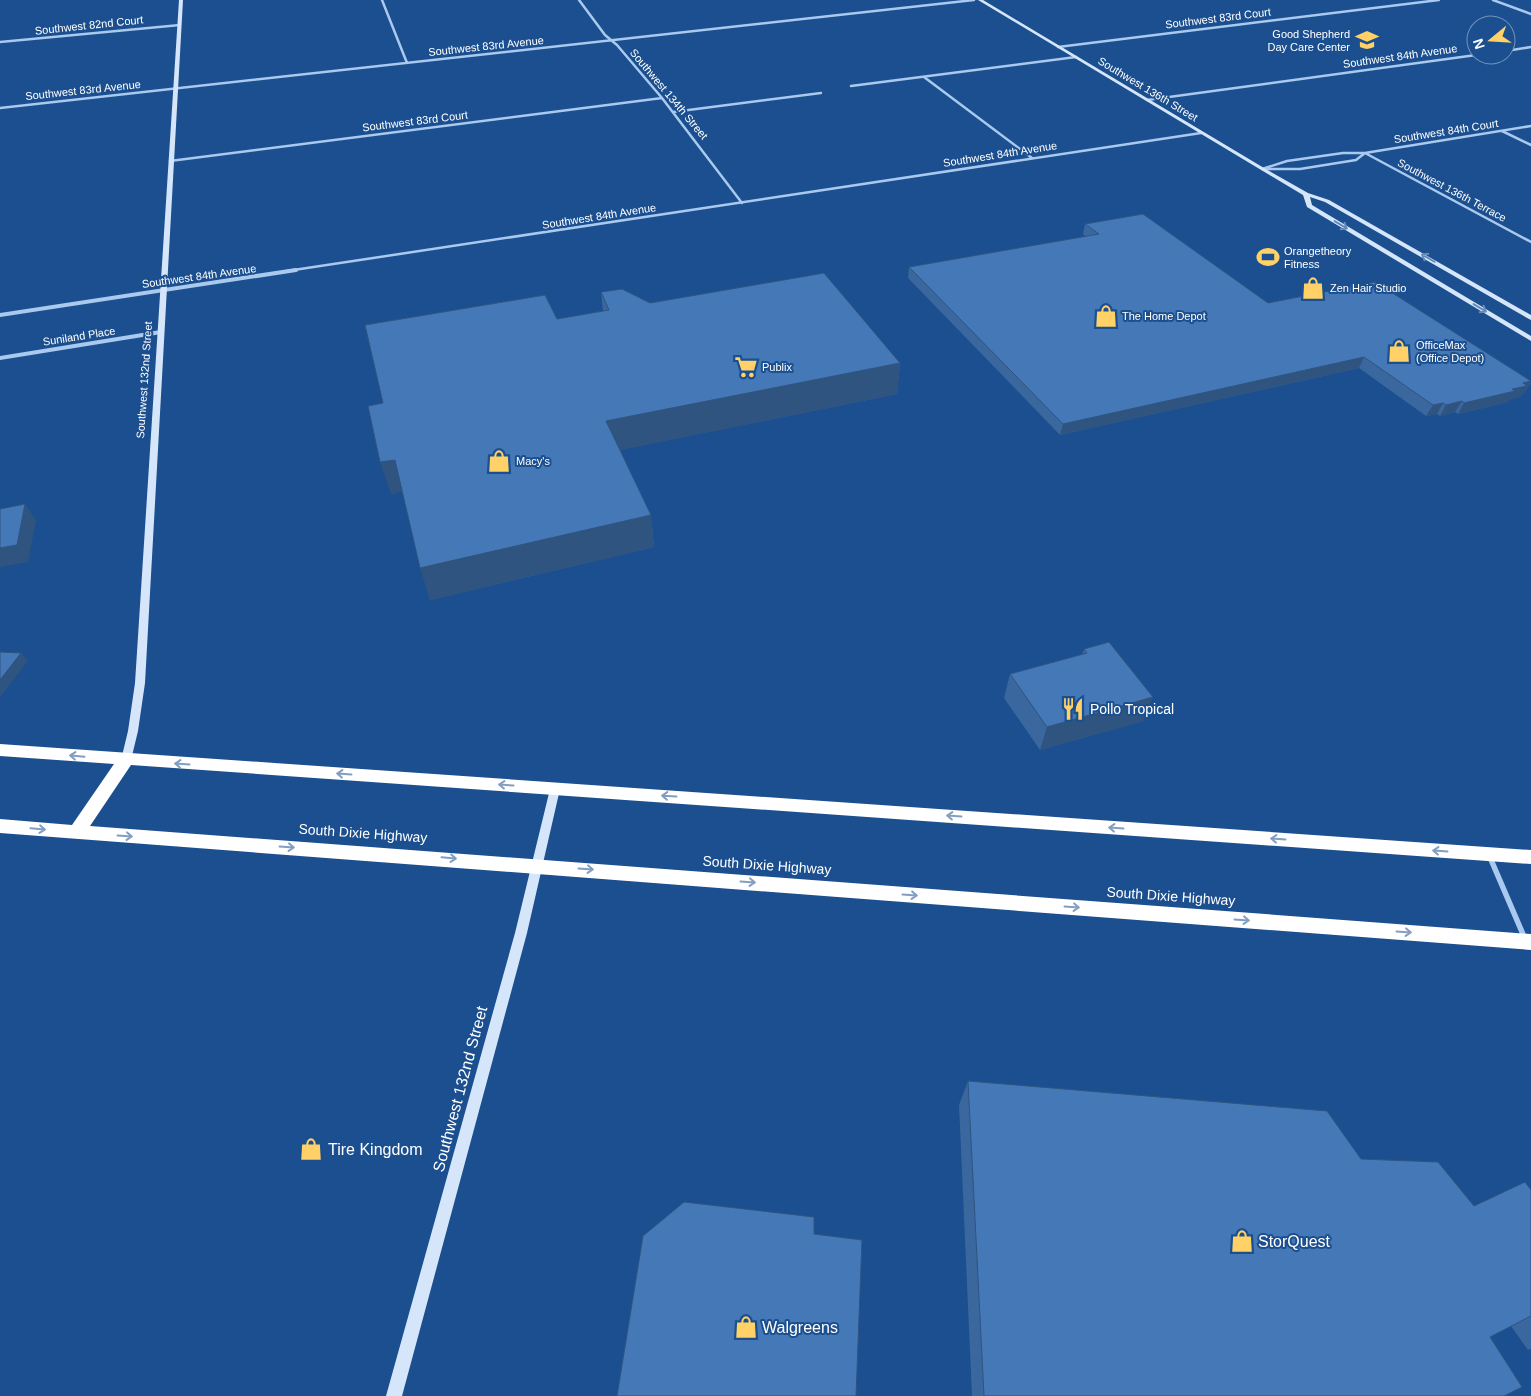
<svg xmlns="http://www.w3.org/2000/svg" width="1531" height="1396" font-family="Helvetica,sans-serif">
<style>
.lines{fill:none;stroke-linecap:round;stroke-linejoin:round}
.street-far2{stroke:#a9c9ee;stroke-width:2.5}
.street-far1{stroke:#a9c9ee;stroke-width:4}
.street{stroke:#a9c9ee;stroke-width:5.5}
.secondary{fill:#d6e6fa;fill-rule:evenodd}
.highway{fill:#fff;fill-rule:evenodd}
.wall{fill:#3a679d}
.shaded-wall{fill:#305480}
.building{fill:#4478b7;stroke:#305480}
.oneway{stroke:#668bba}
.oneway2{stroke:#829ec1}
.labels{text-anchor:middle;dominant-baseline:central;stroke-width:4;stroke-linejoin:round;paint-order:stroke}
.far-street-label{font-size:11px;fill:#fff;stroke:#1b4f8f}
.far-poi-label{font-size:11px;fill:#fff;stroke:#1b4f8f;text-anchor:start}
.poi-label{font-size:14px;fill:#fff;stroke:#1b4f8f;text-anchor:start}
.street-label{font-size:14px;fill:#fff;stroke:#1b4f8f}
.near-street-label{font-size:16px;fill:#fff;stroke:#1b4f8f}
.near-poi-label{font-size:16px;fill:#fff;stroke:#1b4f8f;text-anchor:start}
</style>
<rect width="100%" height="100%" fill="#1b4f8f"/>
<g class="lines">
<path class="street-far2" d="M 382,0 L 407,63
M 579,0 L 605,35 L 617,45 L 662,98 L 742,203
M 1493,0 L 1531,14
M 0,42 L 180,25
M 1058,47 L 1439,0
M 1506,51 L 1531,47
M 924,77 L 1032,158
M 851,86 L 1076,57
M 1147,100 L 1476,55
M 0,108 L 974,0
M 673,112 L 821,93
M 1502,131 L 1531,145
M 1343,153 L 1365,153 L 1356,160 L 1300,169 L 1262,169 L 1287,161 Z
M 1365,153 L 1531,242
M 1365,153 L 1531,126
M 170,161 L 662,98
M 287,271 L 1201,133"/>
<path class="street-far1" d="M 0,315 L 296,270
M 0,358 L 161,332"/>
<path class="street" d="M 1489,855 L 1525,939"/>
<path class="secondary" d="M 179,0 L 183,0 L 145,683 L 138,731 L 131,760 L 130,763 L 122,763 L 121,760 L 128,731 L 135,683 Z
M 978,0 L 983,0 L 1264,168 L 1308,193 L 1329,200 L 1531,315 L 1531,320 L 1529,319 L 1325,202 L 1310,197 L 1312,205 L 1531,336 L 1531,341 L 1307,207 L 1303,195 Z
M 555,785 L 559,786 L 560,789 L 527,933 L 402,1396 L 386,1396 L 515,933 L 550,789 L 551,786 Z"/>
<path class="highway" d="M 0,744 L 1531,850 L 1531,864 L 131,765 L 90,826 L 1531,934 L 1531,950 L 0,833 L 0,819 L 72,825 L 114,764 L 0,756 Z"/>
</g>
<path class="wall" d="M 1085,224 L 1268,303 L 1531,381 L 1531,382 L 1525,392 L 1523,393 L 1520,397 L 1510,399 L 1508,402 L 1458,414 L 1455,412 L 1440,416 L 1437,414 L 1426,416 L 1359,368 L 1060,435 L 908,278 L 909,267 L 1086,237 L 1083,234 Z
M 601,292 L 650,303 L 900,363 L 897,394 L 619,450 L 651,515 L 654,547 L 430,600 L 402,491 L 391,494 L 383,403 L 557,319 L 603,311 Z
M 1084,649 L 1143,721 L 1040,750 L 1004,698 L 1010,674 L 1082,655 Z
M 968,1081 L 1361,1159 L 1474,1206 L 1531,1190 L 1531,1349 L 1528,1350 L 1511,1326 L 1490,1337 L 1504,1396 L 972,1396 L 959,1105 Z"/>
<path class="shaded-wall" d="M 1364,357 L 1359,368 L 1060,435 L 1063,424 Z
M 900,363 L 897,394 L 610,452 L 606,421 Z
M 1531,381 L 1525,392 L 1523,393 L 1520,397 L 1510,399 L 1508,402 L 1458,414 L 1464,403 L 1512,389 L 1523,383 Z
M 1462,401 L 1455,412 L 1440,416 L 1446,405 Z
M 1443,403 L 1437,414 L 1426,416 L 1433,405 Z
M 395,460 L 405,491 L 391,494 L 380,462 Z
M 25,504 L 36,520 L 28,562 L 0,567 L 0,548 Z
M 651,515 L 654,547 L 430,600 L 420,568 Z
M 21,653 L 28,661 L 0,697 L 0,680 Z
M 1153,697 L 1143,721 L 1040,750 L 1047,727 Z"/>
<path class="building" d="M 1143,214 L 1268,303 L 1375,282 L 1531,381 L 1523,383 L 1527,386 L 1512,389 L 1515,391 L 1464,403 L 1462,401 L 1446,405 L 1443,403 L 1433,405 L 1364,357 L 1063,424 L 909,267 L 1099,234 L 1085,224 Z
M 824,273 L 900,363 L 606,421 L 651,515 L 420,568 L 395,460 L 380,462 L 368,406 L 383,403 L 365,325 L 545,295 L 557,319 L 609,310 L 601,292 L 622,289 L 650,303 Z
M 25,504 L 17,545 L 0,548 L 0,509 Z
M 1109,642 L 1153,697 L 1047,727 L 1010,674 L 1087,653 L 1084,649 Z
M 0,652 L 21,653 L 0,680 Z
M 968,1081 L 1327,1111 L 1361,1159 L 1438,1162 L 1474,1206 L 1525,1182 L 1531,1190 L 1531,1316 L 1490,1337 L 1522,1387 L 1504,1396 L 984,1396 Z
M 684,1202 L 814,1217 L 814,1234 L 862,1240 L 856,1396 L 617,1396 L 643,1236 Z"/>
<defs><path id="oneway-shaft" d="M-6 0H5M1.5-3L5.5 0L1.5 3" fill="none" stroke-width="1.6" stroke-linecap="round" stroke-linejoin="round" transform="scale(1.25)"/></defs>
<g class="oneway">
<use href="#oneway-shaft" transform="translate(1341 225) rotate(31)"/>
<use href="#oneway-shaft" transform="translate(1428 258) rotate(-150)"/>
<use href="#oneway-shaft" transform="translate(1480 308) rotate(31)"/>
</g>
<g class="oneway2">
<use href="#oneway-shaft" transform="translate(77 756) rotate(-175)"/>
<use href="#oneway-shaft" transform="translate(182 764) rotate(-176)"/>
<use href="#oneway-shaft" transform="translate(344 774) rotate(-176)"/>
<use href="#oneway-shaft" transform="translate(506 785) rotate(-176)"/>
<use href="#oneway-shaft" transform="translate(669 796) rotate(-177)"/>
<use href="#oneway-shaft" transform="translate(954 816) rotate(-176)"/>
<use href="#oneway-shaft" transform="translate(1116 828) rotate(-176)"/>
<use href="#oneway-shaft" transform="translate(38 829) rotate(5)"/>
<use href="#oneway-shaft" transform="translate(125 836) rotate(4)"/>
<use href="#oneway-shaft" transform="translate(1278 839) rotate(-176)"/>
<use href="#oneway-shaft" transform="translate(287 847) rotate(4)"/>
<use href="#oneway-shaft" transform="translate(1440 851) rotate(-176)"/>
<use href="#oneway-shaft" transform="translate(449 858) rotate(5)"/>
<use href="#oneway-shaft" transform="translate(586 869) rotate(4)"/>
<use href="#oneway-shaft" transform="translate(748 882) rotate(4)"/>
<use href="#oneway-shaft" transform="translate(910 895) rotate(4)"/>
<use href="#oneway-shaft" transform="translate(1072 907) rotate(4)"/>
<use href="#oneway-shaft" transform="translate(1242 920) rotate(4)"/>
<use href="#oneway-shaft" transform="translate(1404 932) rotate(4)"/>
</g>
<defs>
<symbol id="school-bare" viewBox="-9 -9 18 18"><path d="M0-5L7-2L0 1L-7-2ZM-4 1L0 2.5L4 1V4Q0 6-4 4Z" fill="#ffd166" stroke="#1b4f8f" stroke-width="2.5" paint-order="stroke"/></symbol>
<symbol id="stadium-bare" viewBox="-9 -9 18 18"><path d="M0-5a6.5 5 0 1 0 0 10a6.5 5 0 1 0 0-10ZM-3.5-1.8h7v3.6h-7Z" fill="#ffd166" stroke="#1b4f8f" stroke-width="2.5" paint-order="stroke"/></symbol>
<symbol id="shop-bare" viewBox="-9 -9 18 18"><path d="M-5-2.5h2.3a2.7 3.5 0 0 1 5.4 0H5L5.5 6h-11ZM-1.5-2.5h3a1.5 2.3 0 0 0-3 0Z" fill="#ffd166" stroke="#1b4f8f" stroke-width="2.5" paint-order="stroke"/></symbol>
<symbol id="supermarket-bare" viewBox="-9 -9 18 18"><path d="M-6-5.5h2.5l.6 2H6L4.5 2H-2.5L-4.4-4H-6ZM-1.5 3.2a1.3 1.3 0 1 0 .1 0ZM3 3.2a1.3 1.3 0 1 0 .1 0Z" fill="#ffd166" stroke="#1b4f8f" stroke-width="2.5" paint-order="stroke"/></symbol>
<symbol id="restaurant-bare" viewBox="-9 -9 18 18"><path d="M-5-6h1v4h1v-4h1v4h1v-4h1v5L-1.5 .5V6h-2V.5L-5-1ZM5-6V6H3V1.5H1.5Q1.5-4 5-6Z" fill="#ffd166" stroke="#1b4f8f" stroke-width="2.5" paint-order="stroke"/></symbol>
</defs>
<g fill-rule="evenodd">
<use href="#school-bare" x="1351" y="24" width="32" height="32"/>
<use href="#stadium-bare" x="1252" y="241" width="32" height="32"/>
<use href="#shop-bare" x="1297" y="272" width="32" height="32"/>
<use href="#shop-bare" x="1090" y="300" width="32" height="32"/>
<use href="#shop-bare" x="1383" y="335" width="32" height="32"/>
<use href="#supermarket-bare" x="730" y="351" width="32" height="32"/>
<use href="#shop-bare" x="483" y="445" width="32" height="32"/>
<use href="#restaurant-bare" x="1057" y="693" width="32" height="32"/>
<use href="#shop-bare" x="295" y="1133" width="32" height="32"/>
<use href="#shop-bare" x="1226" y="1225" width="32" height="32"/>
<use href="#shop-bare" x="730" y="1311" width="32" height="32"/>
</g>
<g class="labels">
<g class="far-street-label">
<text transform="translate(1218 18) rotate(-7)">Southwest 83rd Court</text>
<text transform="translate(89 25) rotate(-6)">Southwest 82nd Court</text>
<text transform="translate(486 46) rotate(-6)">Southwest 83rd Avenue</text>
<text transform="translate(1400 56) rotate(-8)">Southwest 84th Avenue</text>
<text transform="translate(1148 89) rotate(31)">Southwest 136th Street</text>
<text transform="translate(83 90) rotate(-6)">Southwest 83rd Avenue</text>
<text transform="translate(669 94) rotate(50)">Southwest 134th Street</text>
<text transform="translate(415 121) rotate(-7)">Southwest 83rd Court</text>
<text transform="translate(1446 131) rotate(-9)">Southwest 84th Court</text>
<text transform="translate(1000 154) rotate(-9)">Southwest 84th Avenue</text>
<text transform="translate(1452 190) rotate(28)">Southwest 136th Terrace</text>
<text transform="translate(599 216) rotate(-9)">Southwest 84th Avenue</text>
<text transform="translate(199 276) rotate(-8)">Southwest 84th Avenue</text>
<text transform="translate(79 336) rotate(-9)">Suniland Place</text>
<text transform="translate(144 380) rotate(-86)">Southwest 132nd Street</text>
</g>
<g class="far-poi-label">
<text x="1350" y="34" text-anchor="end">Good Shepherd<tspan x="1350" dy="13">Day Care Center</tspan></text>
<text x="1284" y="251">Orangetheory<tspan x="1284" dy="13">Fitness</tspan></text>
<text x="1330" y="288">Zen Hair Studio</text>
<text x="1122" y="316">The Home Depot</text>
<text x="1416" y="345">OfficeMax<tspan x="1416" dy="13">(Office Depot)</tspan></text>
<text x="762" y="367">Publix</text>
<text x="516" y="461">Macy's</text>
</g>
<g class="poi-label">
<text x="1090" y="709">Pollo Tropical</text>
</g>
<g class="street-label">
<text transform="translate(363 833) rotate(4)">South Dixie Highway</text>
<text transform="translate(767 865) rotate(4)">South Dixie Highway</text>
<text transform="translate(1171 896) rotate(4)">South Dixie Highway</text>
</g>
<g class="near-street-label">
<text transform="translate(460 1089) rotate(-75)">Southwest 132nd Street</text>
</g>
<g class="near-poi-label">
<text x="328" y="1149">Tire Kingdom</text>
<text x="1258" y="1241">StorQuest</text>
<text x="762" y="1327">Walgreens</text>
</g>
</g>
<g transform="translate(1491 40) rotate(252)"><circle r="24" fill="#1b4f8f" stroke="#7695bc"/>
<path d="M0-4L9 19L0 12L-9 19Z" fill="#ffd166"/>
<text y="-8" font-size="14" font-weight="bold" text-anchor="middle" fill="#ffffff">N</text>
</g>
</svg>
